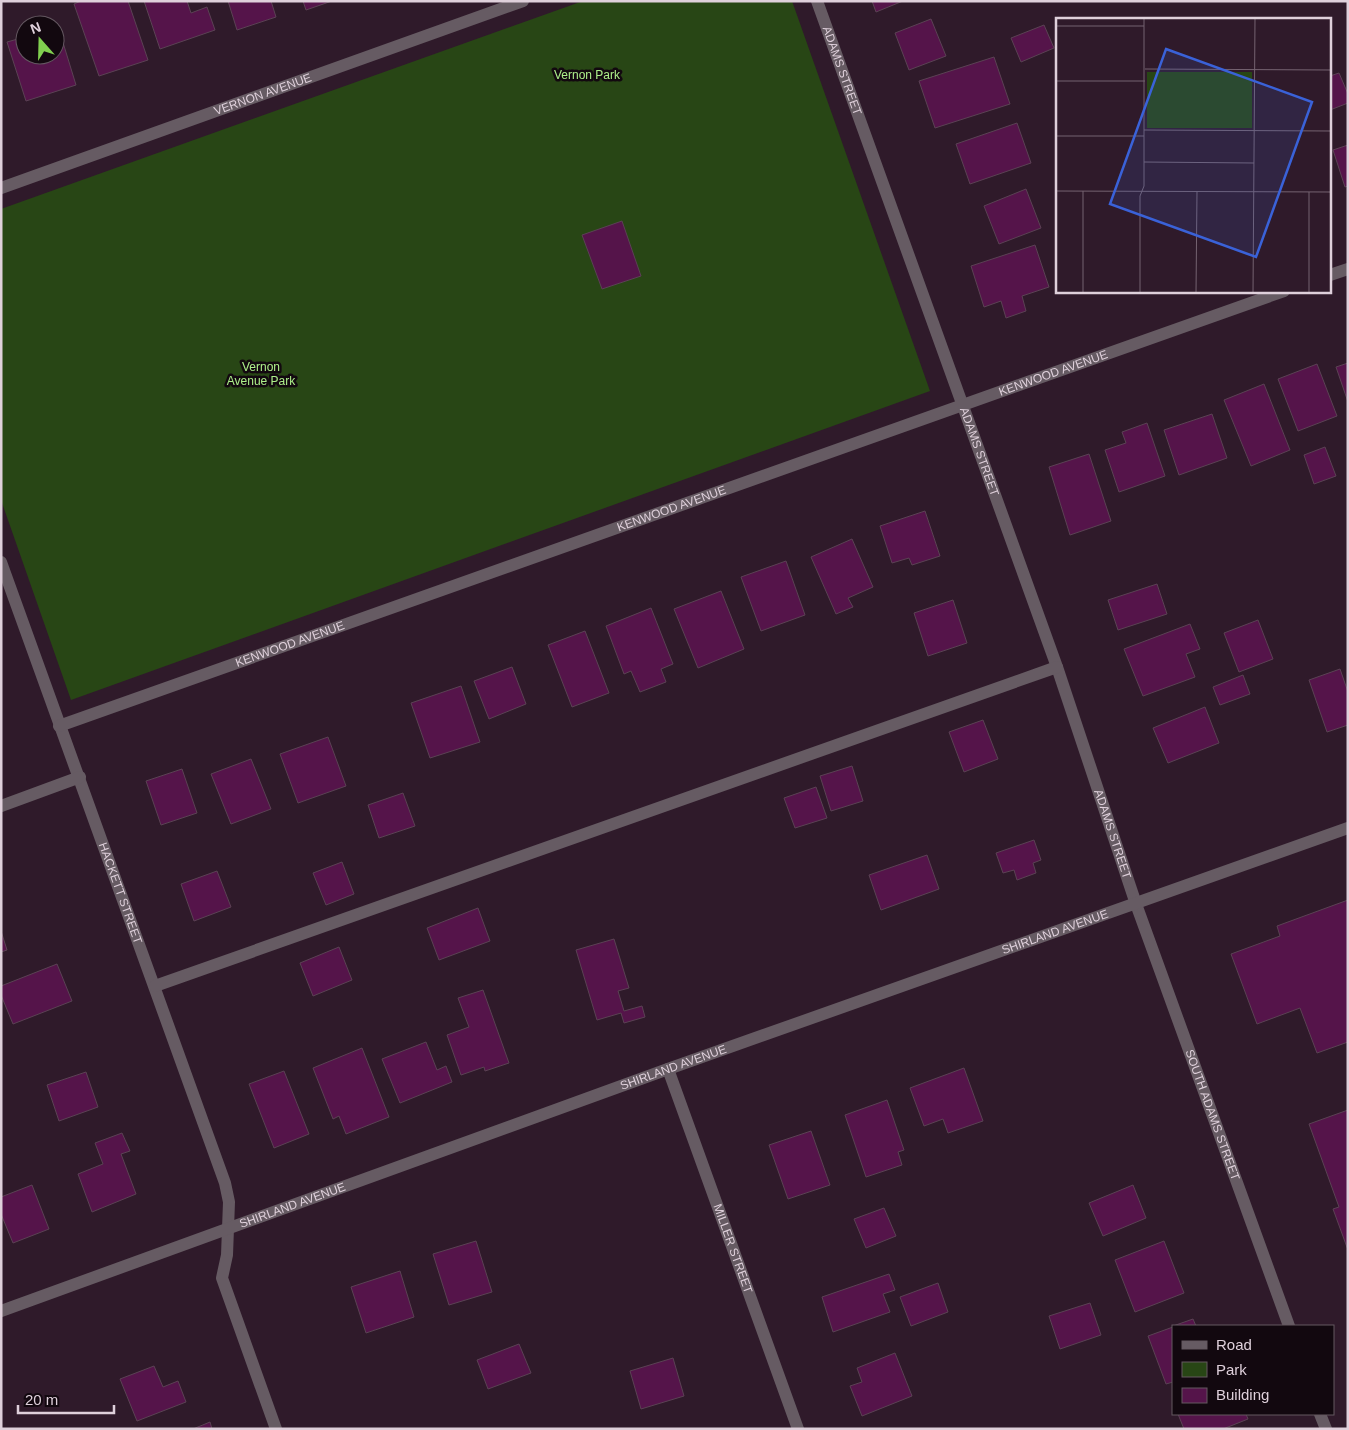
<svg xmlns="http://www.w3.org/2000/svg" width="1349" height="1430" font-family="Arial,sans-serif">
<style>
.green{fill:#284615}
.building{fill:#55144a;stroke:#5b4254}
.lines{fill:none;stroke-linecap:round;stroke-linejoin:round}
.minor{stroke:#665b63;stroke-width:12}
.labels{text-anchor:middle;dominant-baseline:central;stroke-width:5;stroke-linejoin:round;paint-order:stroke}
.street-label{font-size:12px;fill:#dfd0db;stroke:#12080f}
.park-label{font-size:12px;fill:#adef8a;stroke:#12080f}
.inset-road{fill:none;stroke:#756371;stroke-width:1}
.view{fill:#3a62d8;fill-opacity:0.15;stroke:#3a62d8;stroke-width:2.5}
.inset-edge{fill:none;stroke:#dfd0db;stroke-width:2.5}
</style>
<rect width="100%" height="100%" fill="#2f1a2a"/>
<path class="green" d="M 583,1 L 792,1 L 930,391 L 71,700 L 1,500 L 1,209 Z"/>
<path class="building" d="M 81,1 L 128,1 L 148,60 L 99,76 L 74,4 Z
M 144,1 L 187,1 L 191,13 L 207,7 L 215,30 L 160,49 Z
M 228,1 L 271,1 L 276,17 L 237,30 Z
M 303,1 L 332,1 L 306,10 Z
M 872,1 L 903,1 L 876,12 Z
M 931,19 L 946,56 L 909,70 L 895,33 Z
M 1044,25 L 1054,48 L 1021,62 L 1011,38 Z
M 61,36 L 76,85 L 26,101 L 7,42 L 25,37 L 25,55 L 55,55 L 55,38 Z
M 994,57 L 1010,104 L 935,128 L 919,81 Z
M 1339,73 L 1348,94 L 1348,103 L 1330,110 L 1330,76 Z
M 1017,123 L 1031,163 L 970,184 L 956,144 Z
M 1348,145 L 1348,186 L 1345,187 L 1333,150 Z
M 1026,189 L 1041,228 L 999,244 L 984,206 Z
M 622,221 L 641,276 L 602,289 L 582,235 Z
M 1035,245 L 1049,287 L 1022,296 L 1026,311 L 1006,318 L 1001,301 L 984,307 L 971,266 Z
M 1348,363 L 1348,402 L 1336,367 Z
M 1317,364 L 1337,416 L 1298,431 L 1278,379 Z
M 1264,384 L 1290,450 L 1251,466 L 1224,400 Z
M 1212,414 L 1227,458 L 1179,475 L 1164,430 Z
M 1147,423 L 1165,476 L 1119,492 L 1105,450 L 1126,443 L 1122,432 Z
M 1325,447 L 1336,476 L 1314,484 L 1304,455 Z
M 1089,454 L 1111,521 L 1070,535 L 1049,467 Z
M 925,511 L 940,556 L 912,565 L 909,558 L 892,563 L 880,526 Z
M 852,539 L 873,587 L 848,598 L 853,607 L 836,614 L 811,557 Z
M 786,561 L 805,615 L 761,631 L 741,577 Z
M 1157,584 L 1167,614 L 1118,630 L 1108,600 Z
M 721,591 L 744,649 L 698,668 L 674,609 Z
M 953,600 L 967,643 L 928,656 L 914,613 Z
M 651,608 L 673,664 L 661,669 L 666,682 L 640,692 L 631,671 L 624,674 L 606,626 Z
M 1258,620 L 1273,659 L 1239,672 L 1224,633 Z
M 1190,624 L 1200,649 L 1186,654 L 1195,677 L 1143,696 L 1124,649 Z
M 585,631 L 609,693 L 572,707 L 548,645 Z
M 512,667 L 526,704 L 489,719 L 474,681 Z
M 1340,669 L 1348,692 L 1348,725 L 1327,732 L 1309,680 Z
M 1243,675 L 1250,694 L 1220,705 L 1213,687 Z
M 461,686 L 480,742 L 430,758 L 411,703 Z
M 1205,707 L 1219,743 L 1168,763 L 1153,728 Z
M 983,720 L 998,759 L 964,772 L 949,732 Z
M 328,737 L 346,786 L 298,803 L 280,754 Z
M 251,759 L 271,809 L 231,824 L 211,774 Z
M 852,766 L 863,801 L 831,811 L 820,776 Z
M 182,769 L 197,813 L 161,825 L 146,781 Z
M 816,787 L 827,818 L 795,828 L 784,798 Z
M 403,793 L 415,826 L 379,838 L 368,805 Z
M 1034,840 L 1041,860 L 1033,863 L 1036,873 L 1017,880 L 1014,870 L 1003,873 L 996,853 Z
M 927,855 L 939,889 L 881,910 L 869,875 Z
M 342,862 L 354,894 L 326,905 L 313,873 Z
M 217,871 L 231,907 L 194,921 L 181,884 Z
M 1348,900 L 1348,1042 L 1317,1053 L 1300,1008 L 1257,1024 L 1231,954 L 1280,936 L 1277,926 Z
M 478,908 L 490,941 L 439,960 L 427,928 Z
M 1,931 L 7,950 L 1,952 Z
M 614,939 L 629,988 L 618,991 L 624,1011 L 642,1006 L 645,1017 L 624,1023 L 621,1013 L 597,1020 L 576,950 Z
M 339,947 L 352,980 L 313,996 L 300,963 Z
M 57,964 L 72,1001 L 13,1024 L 1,995 L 1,986 Z
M 483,990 L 509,1063 L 485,1071 L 484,1067 L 461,1075 L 447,1035 L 469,1027 L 458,998 Z
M 426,1042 L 437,1070 L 446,1066 L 452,1082 L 400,1103 L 382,1059 Z
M 362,1048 L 389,1117 L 346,1134 L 339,1116 L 333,1119 L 313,1068 Z
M 964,1068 L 983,1121 L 948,1133 L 943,1119 L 924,1126 L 910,1088 Z
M 284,1071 L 309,1134 L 274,1148 L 249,1084 Z
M 86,1072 L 98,1107 L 59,1121 L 47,1085 Z
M 887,1100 L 904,1150 L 898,1152 L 902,1165 L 866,1177 L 845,1115 Z
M 1348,1110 L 1348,1250 L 1333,1209 L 1339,1207 L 1309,1124 Z
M 811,1131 L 830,1185 L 788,1199 L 769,1145 Z
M 122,1133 L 130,1151 L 121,1154 L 136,1194 L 92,1212 L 78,1174 L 103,1164 L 95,1143 Z
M 32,1185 L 49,1229 L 13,1243 L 1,1214 L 1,1197 Z
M 1133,1185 L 1146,1218 L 1103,1236 L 1089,1203 Z
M 884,1208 L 896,1236 L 866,1248 L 854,1219 Z
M 476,1241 L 492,1292 L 449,1305 L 433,1254 Z
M 1164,1241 L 1184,1293 L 1135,1312 L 1115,1260 Z
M 400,1271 L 414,1317 L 366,1333 L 351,1287 Z
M 889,1274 L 895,1290 L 883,1294 L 890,1312 L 833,1332 L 822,1297 Z
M 938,1283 L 948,1312 L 911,1326 L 900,1297 Z
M 1090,1303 L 1101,1335 L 1060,1349 L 1049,1316 Z
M 1193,1319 L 1196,1326 L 1173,1326 Z
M 1173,1327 L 1173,1382 L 1166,1384 L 1148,1336 Z
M 519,1344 L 531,1373 L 488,1389 L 477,1360 Z
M 895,1353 L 912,1396 L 862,1416 L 850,1386 L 862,1382 L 857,1368 Z
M 673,1358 L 684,1396 L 641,1409 L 630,1371 Z
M 154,1366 L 163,1387 L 178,1381 L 186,1402 L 137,1421 L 120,1379 Z
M 1178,1414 L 1246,1414 L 1248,1419 L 1223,1429 L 1184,1429 Z
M 210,1422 L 212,1429 L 193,1429 Z"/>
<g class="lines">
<g class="minor">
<path id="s1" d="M 817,1 L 1057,667 L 1136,904 L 1289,1326"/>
<path id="s2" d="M 1,188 L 523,1"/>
<path d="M 1330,275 L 1348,269"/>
<path id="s3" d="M 1,562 L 225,1183 L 229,1202 L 227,1255 L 222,1278 L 276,1429"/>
<path id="s4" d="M 59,726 L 1284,291"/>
<path d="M 1,806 L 80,777"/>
<path d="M 155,986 L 1057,667"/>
<path id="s5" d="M 668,1069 L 798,1429"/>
<path id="s6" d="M 1,1311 L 668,1069 L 1348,828"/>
<path d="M 1320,1414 L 1326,1429"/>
</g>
</g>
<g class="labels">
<g class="street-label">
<text stroke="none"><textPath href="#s1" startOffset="74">ADAMS STREET</textPath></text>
<text stroke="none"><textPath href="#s2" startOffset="278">VERNON AVENUE</textPath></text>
<text stroke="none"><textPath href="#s4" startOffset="1055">KENWOOD AVENUE</textPath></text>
<text stroke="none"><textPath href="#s1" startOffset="479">ADAMS STREET</textPath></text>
<text stroke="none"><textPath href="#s4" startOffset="650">KENWOOD AVENUE</textPath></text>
<text stroke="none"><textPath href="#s4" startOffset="245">KENWOOD AVENUE</textPath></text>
<text stroke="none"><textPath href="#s1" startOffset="884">ADAMS STREET</textPath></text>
<text stroke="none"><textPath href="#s3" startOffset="352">HACKETT STREET</textPath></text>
<text stroke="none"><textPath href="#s6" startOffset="1120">SHIRLAND AVENUE</textPath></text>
<text stroke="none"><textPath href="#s6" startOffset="715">SHIRLAND AVENUE</textPath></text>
<text stroke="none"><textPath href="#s1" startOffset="1182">SOUTH ADAMS STREET</textPath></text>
<text stroke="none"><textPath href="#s6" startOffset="310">SHIRLAND AVENUE</textPath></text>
<text stroke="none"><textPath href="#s5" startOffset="191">MILLER STREET</textPath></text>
</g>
<g class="park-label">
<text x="587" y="75">Vernon Park</text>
<text x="261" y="367">Vernon<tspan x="261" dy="14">Avenue Park</tspan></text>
</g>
</g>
<g transform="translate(1056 18)">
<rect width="275" height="275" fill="#2f1a2a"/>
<path d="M 91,54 L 196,54 L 196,110 L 91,110 Z" fill="#284615"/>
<path class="inset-road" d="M 0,8 L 88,8M 89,51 L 275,52M 0,63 L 89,63M 88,112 L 275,113M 0,118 L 88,118M 88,144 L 198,145M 0,173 L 275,174M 27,173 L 27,275M 84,275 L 84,178 L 88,168 L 88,0M 140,275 L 141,173M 197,275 L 199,0M 253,275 L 253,174"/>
<path class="view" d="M 110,31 L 256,84 L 200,239 L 54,186 Z"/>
<rect width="275" height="275" class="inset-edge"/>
</g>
<rect width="1349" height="1430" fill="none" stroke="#dfd0db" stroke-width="5"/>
<rect x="1172" y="1325" width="162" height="90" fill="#12080f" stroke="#645861"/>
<rect x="1182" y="1341" width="25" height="8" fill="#665b63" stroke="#645861"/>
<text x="1216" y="1350" font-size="15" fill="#dfd0db">Road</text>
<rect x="1182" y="1362" width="25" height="15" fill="#284615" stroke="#645861"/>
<text x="1216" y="1375" font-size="15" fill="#dfd0db">Park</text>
<rect x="1182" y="1388" width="25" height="15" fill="#55144a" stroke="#645861"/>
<text x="1216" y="1400" font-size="15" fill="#dfd0db">Building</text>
<g transform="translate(40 40) rotate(340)"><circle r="24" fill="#12080f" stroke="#645861"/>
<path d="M0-4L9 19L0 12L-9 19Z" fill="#81d050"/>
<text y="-8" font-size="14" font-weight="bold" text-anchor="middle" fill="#dfd0db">N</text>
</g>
<path d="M18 1405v8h96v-8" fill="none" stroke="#dfd0db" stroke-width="2.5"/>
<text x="25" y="1405" font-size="15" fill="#dfd0db" stroke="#12080f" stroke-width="4" paint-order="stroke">20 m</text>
</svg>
